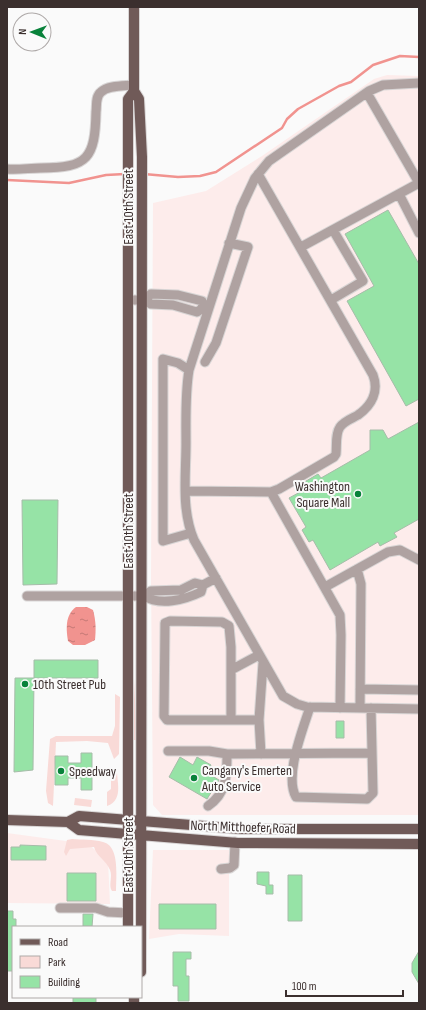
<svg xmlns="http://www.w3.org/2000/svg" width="426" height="1010" font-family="'Sofia Sans Condensed',sans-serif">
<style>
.built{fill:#fdeceb}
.green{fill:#f9dad7}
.water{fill:url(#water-ripples)}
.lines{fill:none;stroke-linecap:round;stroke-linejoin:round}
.stream{stroke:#f1938f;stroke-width:2.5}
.building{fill:#96e3a6;stroke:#a6bca9}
.minor-casing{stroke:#d8d5d5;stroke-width:11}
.major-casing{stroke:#d8d5d5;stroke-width:12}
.minor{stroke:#afa2a1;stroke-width:9}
.major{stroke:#705a58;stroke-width:10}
.poi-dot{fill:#08823a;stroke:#fafafa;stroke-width:1.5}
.labels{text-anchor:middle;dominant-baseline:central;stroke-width:4;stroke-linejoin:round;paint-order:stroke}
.street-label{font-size:14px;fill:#3b2f2e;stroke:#fafafa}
.poi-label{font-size:14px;fill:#3b2f2e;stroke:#fafafa;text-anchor:start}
</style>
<defs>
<pattern id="water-ripples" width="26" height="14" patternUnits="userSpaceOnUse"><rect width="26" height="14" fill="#f1938f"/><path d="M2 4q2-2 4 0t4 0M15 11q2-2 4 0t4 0" fill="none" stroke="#c47875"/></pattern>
</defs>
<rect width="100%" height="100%" fill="#fafafa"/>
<path class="built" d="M 387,75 L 419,76 L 419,815 L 162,815 L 153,805 L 151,579 L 153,203 L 206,191 L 262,156 L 374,79 Z
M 7,833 L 88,844 L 108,861 L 110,904 L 7,903 Z
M 153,850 L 229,850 L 229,936 L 179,934 L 149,939 Z"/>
<path class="green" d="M 132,679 L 134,679 L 137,740 L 133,740 Z
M 115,694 L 120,697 L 119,754 L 114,759 L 108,743 L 87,741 L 56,742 L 53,806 L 48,803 L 46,791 L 50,739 L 56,736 L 112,736 L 115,726 Z
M 113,771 L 117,773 C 118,785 122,801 107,806 L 107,792 L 111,789 L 111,775 Z
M 75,798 L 92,800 L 91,807 L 74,805 Z
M 72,839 C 82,840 93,839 103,842 C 120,846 116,876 116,891 L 112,891 C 108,885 113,877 110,870 C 106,860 97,857 94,847 L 70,849 L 66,856 L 64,852 L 67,840 Z"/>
<path class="water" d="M 76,607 L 87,607 L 93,610 C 96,621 96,629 95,640 L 85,645 L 73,645 L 68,641 C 66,629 65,615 76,607 Z"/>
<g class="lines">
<path class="stream" d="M 144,174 L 178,177 L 200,176 L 216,172 L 282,128 L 287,119 L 298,109 L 339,86 L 351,82 L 373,65 L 400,56 L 419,57
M 7,180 L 69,183 L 106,175 L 125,174"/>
</g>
<path class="building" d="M 388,210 L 419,264 L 419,399 L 406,406 L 347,301 L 374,286 L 345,234 Z
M 419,422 L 419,519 L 394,533 L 397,537 L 380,546 L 378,542 L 330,570 L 313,540 L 309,542 L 302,530 L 306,527 L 289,498 L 304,490 L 301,484 L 318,474 L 321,478 L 370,450 L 370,430 L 383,430 L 388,439 Z
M 22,500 L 58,500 L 57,584 L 23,585 Z
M 34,660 L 98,660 L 98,678 L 34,678 Z
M 15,678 L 34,678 L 33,770 L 14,772 Z
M 336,721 L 344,721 L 344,738 L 336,738 Z
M 81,753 L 92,753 L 92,790 L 81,790 L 81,778 L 68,778 L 68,785 L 55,785 L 55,756 L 68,756 L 68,763 L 81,763 Z
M 180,757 L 193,765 L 197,757 L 211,765 L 207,773 L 219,780 L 207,799 L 169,777 Z
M 20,845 L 46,846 L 46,860 L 11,860 L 11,847 L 20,847 Z
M 257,872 L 269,872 L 269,885 L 273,885 L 273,894 L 266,894 L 266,886 L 257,884 Z
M 67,873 L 96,873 L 96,901 L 67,901 Z
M 288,875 L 302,875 L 302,921 L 288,921 Z
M 159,904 L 216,904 L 216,929 L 159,929 Z
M 7,911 L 13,911 L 13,919 L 16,919 L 16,927 L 13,927 L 13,971 L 7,971 Z
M 83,914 L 93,914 L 92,927 L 83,927 Z
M 419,951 L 419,984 L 412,972 L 412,963 Z
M 173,952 L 191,952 L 191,959 L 186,959 L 186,976 L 189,976 L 189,1001 L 178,1001 L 178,986 L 173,986 Z
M 73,997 L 96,997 L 96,1003 L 73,1003 Z"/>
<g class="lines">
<defs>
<path id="minor" d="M 419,83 L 383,85 L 369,91 L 269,161 L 255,178 L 241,208 L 189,370 C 185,394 186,419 186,443 C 186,475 181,510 194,540 L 283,696 L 297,704 L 307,707 L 419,709
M 367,93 L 419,183
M 7,169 C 18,170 30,168 41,168 C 88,168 95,158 96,112 C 97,106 95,97 101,92 C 108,85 124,86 133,85
M 399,194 L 419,233
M 301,247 L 419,183
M 128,300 L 144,300 L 151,294 L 178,295 L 202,301 L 203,308
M 144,300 L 151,304 L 173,305 L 197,312 L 203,308
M 331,300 L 363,281 L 333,230
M 205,362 L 216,343 L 248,247 L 229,243
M 189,370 L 178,363 L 163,359 L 163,541 L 191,533
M 186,491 L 271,492 L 279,489 L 334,457 L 336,454 C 337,446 335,434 340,427 C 344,421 353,418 358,415 C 372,405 379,391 373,375 L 258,174
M 271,492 L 340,615 L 341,635 L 340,708
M 357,569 L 361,584 L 360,708
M 325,587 L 388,552 L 400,550 L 419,560
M 27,596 L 144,596 C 160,606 184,600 201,592 L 203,585
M 144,596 L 151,591 L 181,590 L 195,583 L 203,585 L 216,578
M 231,670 L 259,655
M 360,689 L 419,690
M 310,707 C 303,729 284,776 296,797 L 367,799 L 373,793 L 371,708
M 231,719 L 231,647 L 229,626 L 222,622 L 170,621 L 165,623 L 164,716 L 167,720 L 259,720 L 261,754
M 259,720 L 263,663
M 168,751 L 209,751 L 227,754 L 372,753
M 208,806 C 227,793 227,775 227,754
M 221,869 L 230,868 L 234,865 L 235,842
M 60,908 L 96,908 L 108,912 L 128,913"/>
<path id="major" d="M 134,7 L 134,91 L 139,99 L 142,157 L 141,972
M 7,820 L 68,822 L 79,816 L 241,829 L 419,829
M 68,822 L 79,830 L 238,843 L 419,844
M 128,927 L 128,99 L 134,91
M 134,997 L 134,1003"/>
</defs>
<use href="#minor" class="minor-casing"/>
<use href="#major" class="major-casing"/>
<use href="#minor" class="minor"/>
<use href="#major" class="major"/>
</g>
<g class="poi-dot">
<circle cx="358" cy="494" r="4"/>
<circle cx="25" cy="684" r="4"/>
<circle cx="61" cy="771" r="4"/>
<circle cx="194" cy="778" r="4"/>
</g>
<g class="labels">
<g class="street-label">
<text transform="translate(128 207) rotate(-90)">East 10th Street</text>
<text transform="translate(128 531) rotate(-90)">East 10th Street</text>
<text transform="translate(243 827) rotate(2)">North Mitthoefer Road</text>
<text transform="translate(128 855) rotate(-90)">East 10th Street</text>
</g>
<g class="poi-label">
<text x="350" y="486" text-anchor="end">Washington<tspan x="350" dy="16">Square Mall</tspan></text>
<text x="33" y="684">10th Street Pub</text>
<text x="202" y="770">Cangany's Emerten<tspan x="202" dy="16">Auto Service</tspan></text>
<text x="69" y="771">Speedway</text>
</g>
</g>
<rect width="426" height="1010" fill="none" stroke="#3b2f2e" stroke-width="16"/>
<rect x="12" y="926" width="130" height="72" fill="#fafafa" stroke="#aea9a8"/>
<rect x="20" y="939" width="20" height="6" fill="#705a58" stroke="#aea9a8"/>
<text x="48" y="946" font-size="12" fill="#3b2f2e">Road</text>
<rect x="20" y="956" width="20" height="12" fill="#f9dad7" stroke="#aea9a8"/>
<text x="48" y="966" font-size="12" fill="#3b2f2e">Park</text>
<rect x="20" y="976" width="20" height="12" fill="#96e3a6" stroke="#aea9a8"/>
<text x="48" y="986" font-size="12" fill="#3b2f2e">Building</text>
<g transform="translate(32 32) rotate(271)"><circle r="19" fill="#fafafa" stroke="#aea9a8"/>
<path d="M0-3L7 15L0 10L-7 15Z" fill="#08823a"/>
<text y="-6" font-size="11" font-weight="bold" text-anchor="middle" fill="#3b2f2e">N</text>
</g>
<path d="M286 990v6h117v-6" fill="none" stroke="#3b2f2e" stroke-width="2"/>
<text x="292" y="990" font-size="12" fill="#3b2f2e" stroke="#fafafa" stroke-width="3" paint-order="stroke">100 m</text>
</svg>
